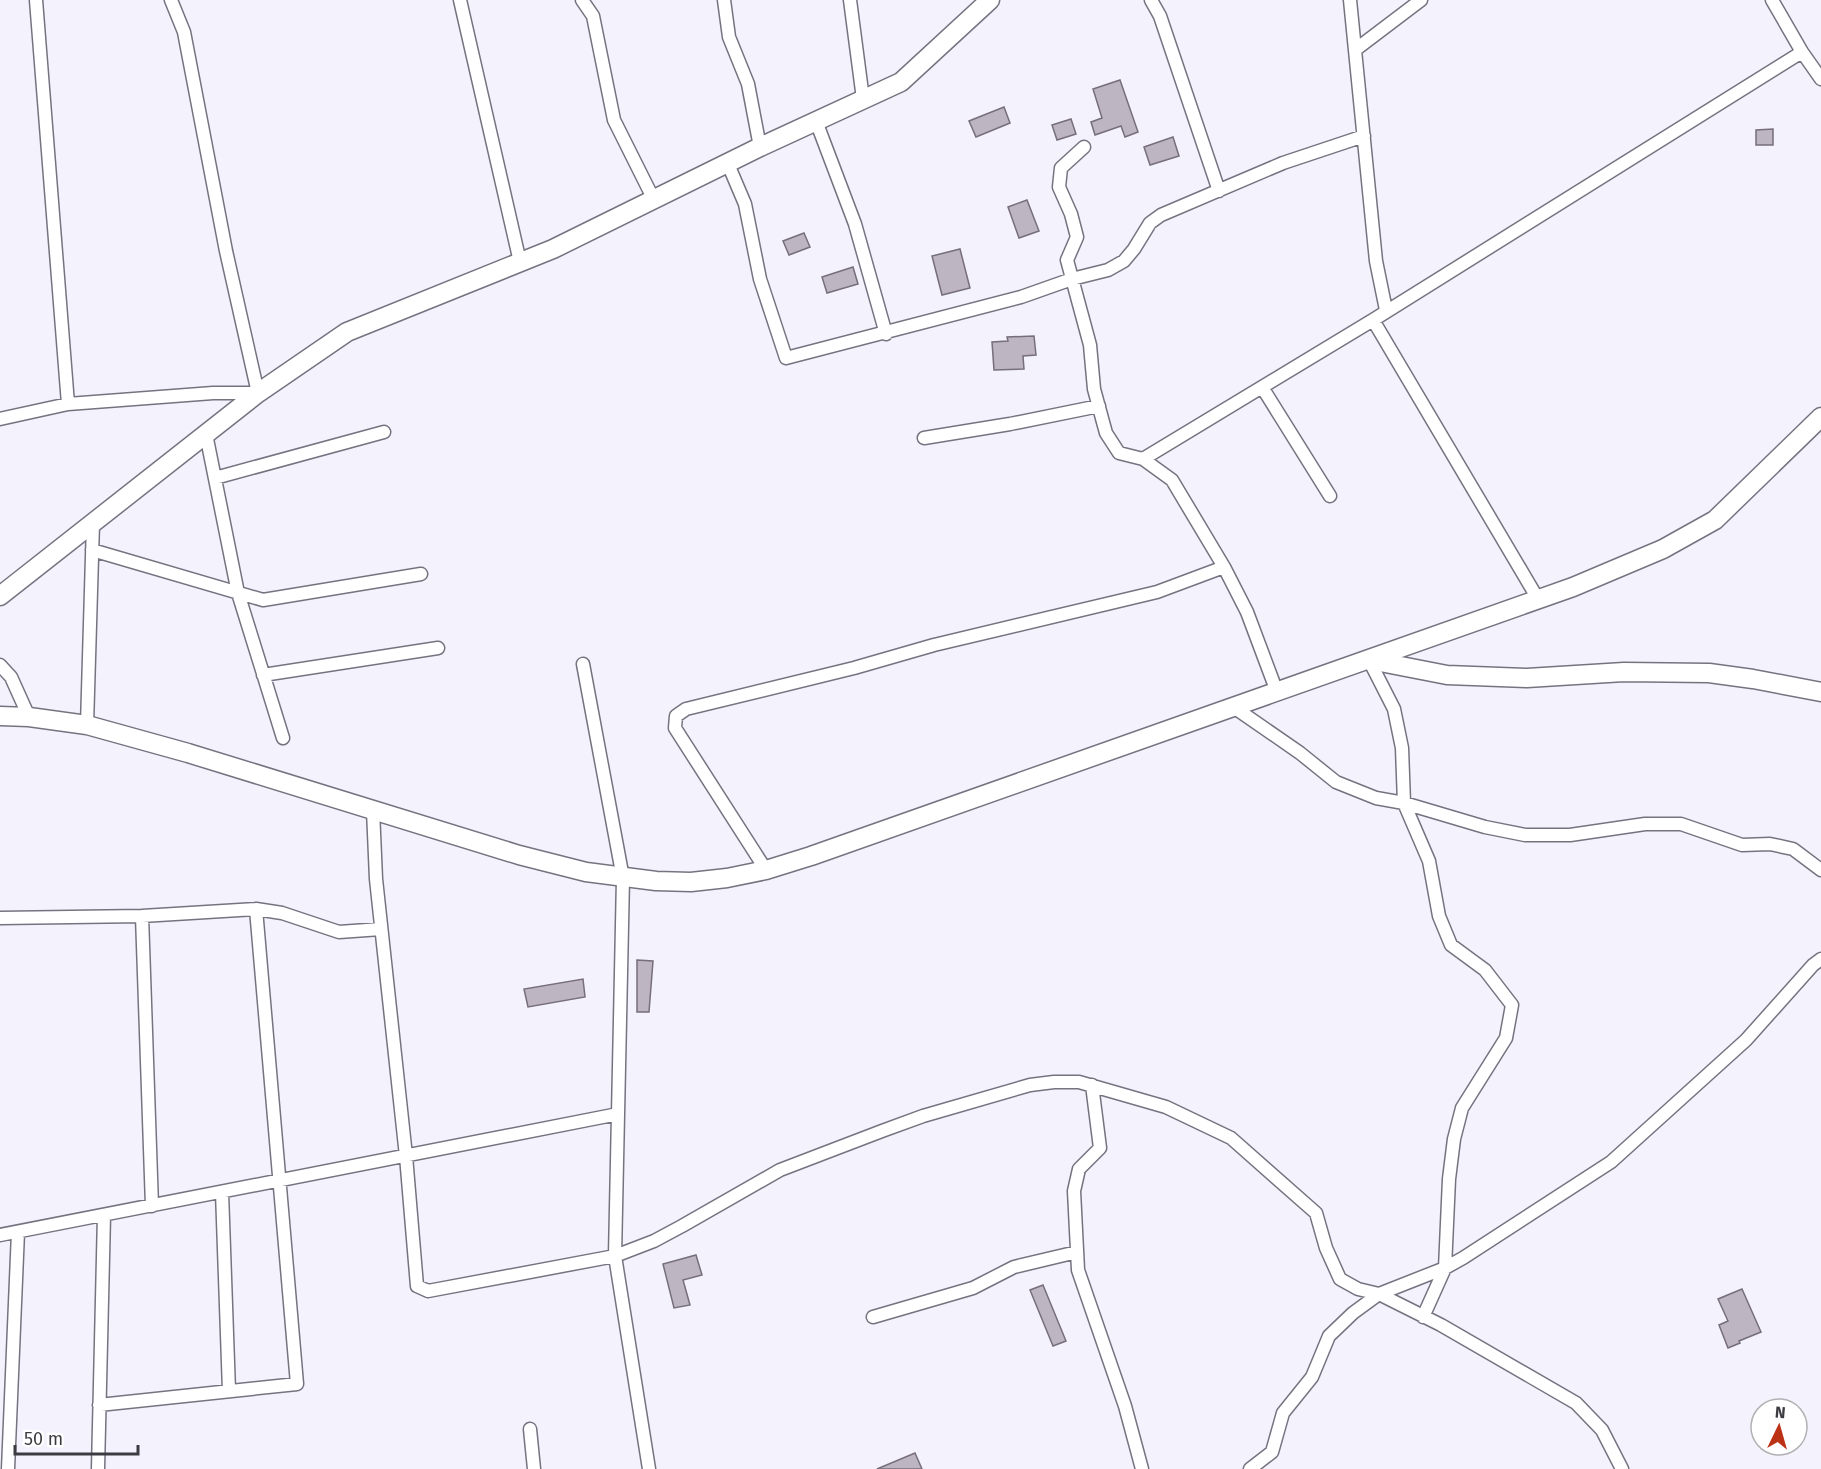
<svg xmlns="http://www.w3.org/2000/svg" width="1821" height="1469" font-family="'Fira Sans',sans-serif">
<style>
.building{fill:#bdb5c1;stroke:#766e79;stroke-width:1.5}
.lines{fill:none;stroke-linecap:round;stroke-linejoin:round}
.street-casing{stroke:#767380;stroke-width:15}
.secondary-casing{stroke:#767380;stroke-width:21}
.street{stroke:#fff;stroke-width:12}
.secondary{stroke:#fff;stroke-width:18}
</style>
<rect width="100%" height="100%" fill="#f4f2fd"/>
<path class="building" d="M 1120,80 L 1138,132 L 1125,137 L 1121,126 L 1095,135 L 1091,122 L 1102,118 L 1093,89 Z
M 1004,107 L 1010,123 L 976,137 L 969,121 Z
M 1071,119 L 1076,134 L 1057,140 L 1052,125 Z
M 1773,129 L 1773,145 L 1756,145 L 1756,130 Z
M 1173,137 L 1179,156 L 1150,165 L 1144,147 Z
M 1027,200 L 1039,231 L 1019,238 L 1008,207 Z
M 804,233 L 810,247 L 789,255 L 783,241 Z
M 960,249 L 970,288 L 942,295 L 932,256 Z
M 853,267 L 858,284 L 827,293 L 822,277 Z
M 1034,336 L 1036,355 L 1023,356 L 1024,369 L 994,370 L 992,342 L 1008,341 L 1007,337 Z
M 637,960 L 653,961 L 649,1012 L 637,1012 Z
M 583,979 L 585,997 L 528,1007 L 524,989 Z
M 696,1255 L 702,1275 L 683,1280 L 690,1305 L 674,1308 L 663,1264 Z
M 1043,1285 L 1066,1341 L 1053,1346 L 1030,1290 Z
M 1742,1289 L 1761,1332 L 1739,1341 L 1740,1343 L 1728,1348 L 1719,1325 L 1728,1321 L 1718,1299 Z
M 915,1453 L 922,1469 L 877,1469 Z"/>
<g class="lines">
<defs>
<path id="street" d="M 36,0 L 68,404
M 460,0 L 520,262
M 582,0 L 593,16 L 614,120 L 654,200
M 724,0 L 729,37 L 748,84 L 760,147
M 850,0 L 863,99
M 1151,0 L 1160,16 L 1219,191
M 1350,0 L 1376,261 L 1386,310
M 1772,0 L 1802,52 L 1821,79
M 1355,50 L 1421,0
M 816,121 L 855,224 L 886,334
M 1084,147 L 1061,168 L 1059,187 L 1071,214 L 1077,237 L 1067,260 L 1090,345 L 1094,389 L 1106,433 L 1119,453 L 1143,459 L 1172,480 L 1224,567 L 1247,612 L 1277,692
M 728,164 L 745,204 L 760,279 L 786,358 L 1021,297 L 1072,279 L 1108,270 L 1124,261 L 1134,249 L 1150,223 L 1161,215 L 1283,163 L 1364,136
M 1373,320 L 1538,599
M 1262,387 L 1330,496
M 0,419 L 68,404 L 213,393 L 258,393 L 226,251 L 184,32 L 171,0
M 206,434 L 238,593 L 283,738
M 924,438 L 1010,424 L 1099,406
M 1143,459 L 1373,320 L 1802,52
M 215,478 L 384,432
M 92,550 L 263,600 L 421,574
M 1369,660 L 1394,709 L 1402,748 L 1404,803 L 1429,861 L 1439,916 L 1451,945 L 1485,970 L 1512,1005 L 1506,1038 L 1462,1108 L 1454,1139 L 1449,1179 L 1445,1268 L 1423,1317
M 583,664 L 623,878 L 615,1256 L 649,1469
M 0,665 L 11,677 L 29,717
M 263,675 L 438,648
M 1235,708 L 1300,753 L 1336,782 L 1376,798 L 1404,803 L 1485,827 L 1525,835 L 1570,835 L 1645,824 L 1681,824 L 1742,845 L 1770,844 L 1793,849 L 1821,870
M 87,725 L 93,523
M 373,810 L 376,879 L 406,1156 L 417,1286 L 428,1291 L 615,1256 L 654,1241 L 682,1226 L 780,1170 L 882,1131 L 923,1116 L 1030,1085 L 1054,1082 L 1079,1082 L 1166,1107 L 1231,1138 L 1316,1213 L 1326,1248 L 1340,1279 L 1358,1289 L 1379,1294 L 1441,1325 L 1576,1403 L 1602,1430 L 1622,1469
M 766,870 L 675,728 L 676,716 L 686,709 L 854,668 L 934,645 L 1157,592 L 1224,567
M 142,916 L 152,1206
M 0,918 L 142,916 L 256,909 L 282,913 L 339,932 L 381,929
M 1092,1085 L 1100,1148 L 1079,1169 L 1074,1191 L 1078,1270 L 1125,1406 L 1142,1469
M 222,1192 L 229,1391
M 0,1235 L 618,1114
M 873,1317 L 973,1288 L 1014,1267 L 1077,1252
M 99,1405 L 297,1384 L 256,909
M 530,1429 L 534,1469
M 8,1469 L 18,1232
M 98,1469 L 104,1215
M 1250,1469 L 1272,1452 L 1283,1413 L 1312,1377 L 1329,1336 L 1353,1313 L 1379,1294 L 1445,1268 L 1463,1258 L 1611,1162 L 1746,1040 L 1813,965 L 1821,959"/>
<path id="secondary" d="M 0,596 L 258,393 L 347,332 L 553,249 L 760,147 L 901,82 L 990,0
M 1370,660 L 1447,675 L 1527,678 L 1624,672 L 1709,673 L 1753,679 L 1821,692
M 0,716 L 29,717 L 87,725 L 188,753 L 519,855 L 586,872 L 656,881 L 691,882 L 727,878 L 766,870 L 811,856 L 1573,587 L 1663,549 L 1715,520 L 1821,417"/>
</defs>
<use href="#street" class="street-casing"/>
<use href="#secondary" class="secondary-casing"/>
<use href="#street" class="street"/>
<use href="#secondary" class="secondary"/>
</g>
<g transform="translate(1779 1427) rotate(5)"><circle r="28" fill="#ffffff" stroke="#b1b1b3" stroke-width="1.5"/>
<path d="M0-4.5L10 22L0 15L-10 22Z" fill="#bc3214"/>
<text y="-9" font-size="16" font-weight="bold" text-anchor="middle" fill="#3c3b41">N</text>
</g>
<path d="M15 1445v9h123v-9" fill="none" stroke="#3c3b41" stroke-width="3"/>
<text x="24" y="1445" font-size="18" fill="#3c3b41" stroke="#ffffff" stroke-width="4.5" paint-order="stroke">50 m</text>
</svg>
